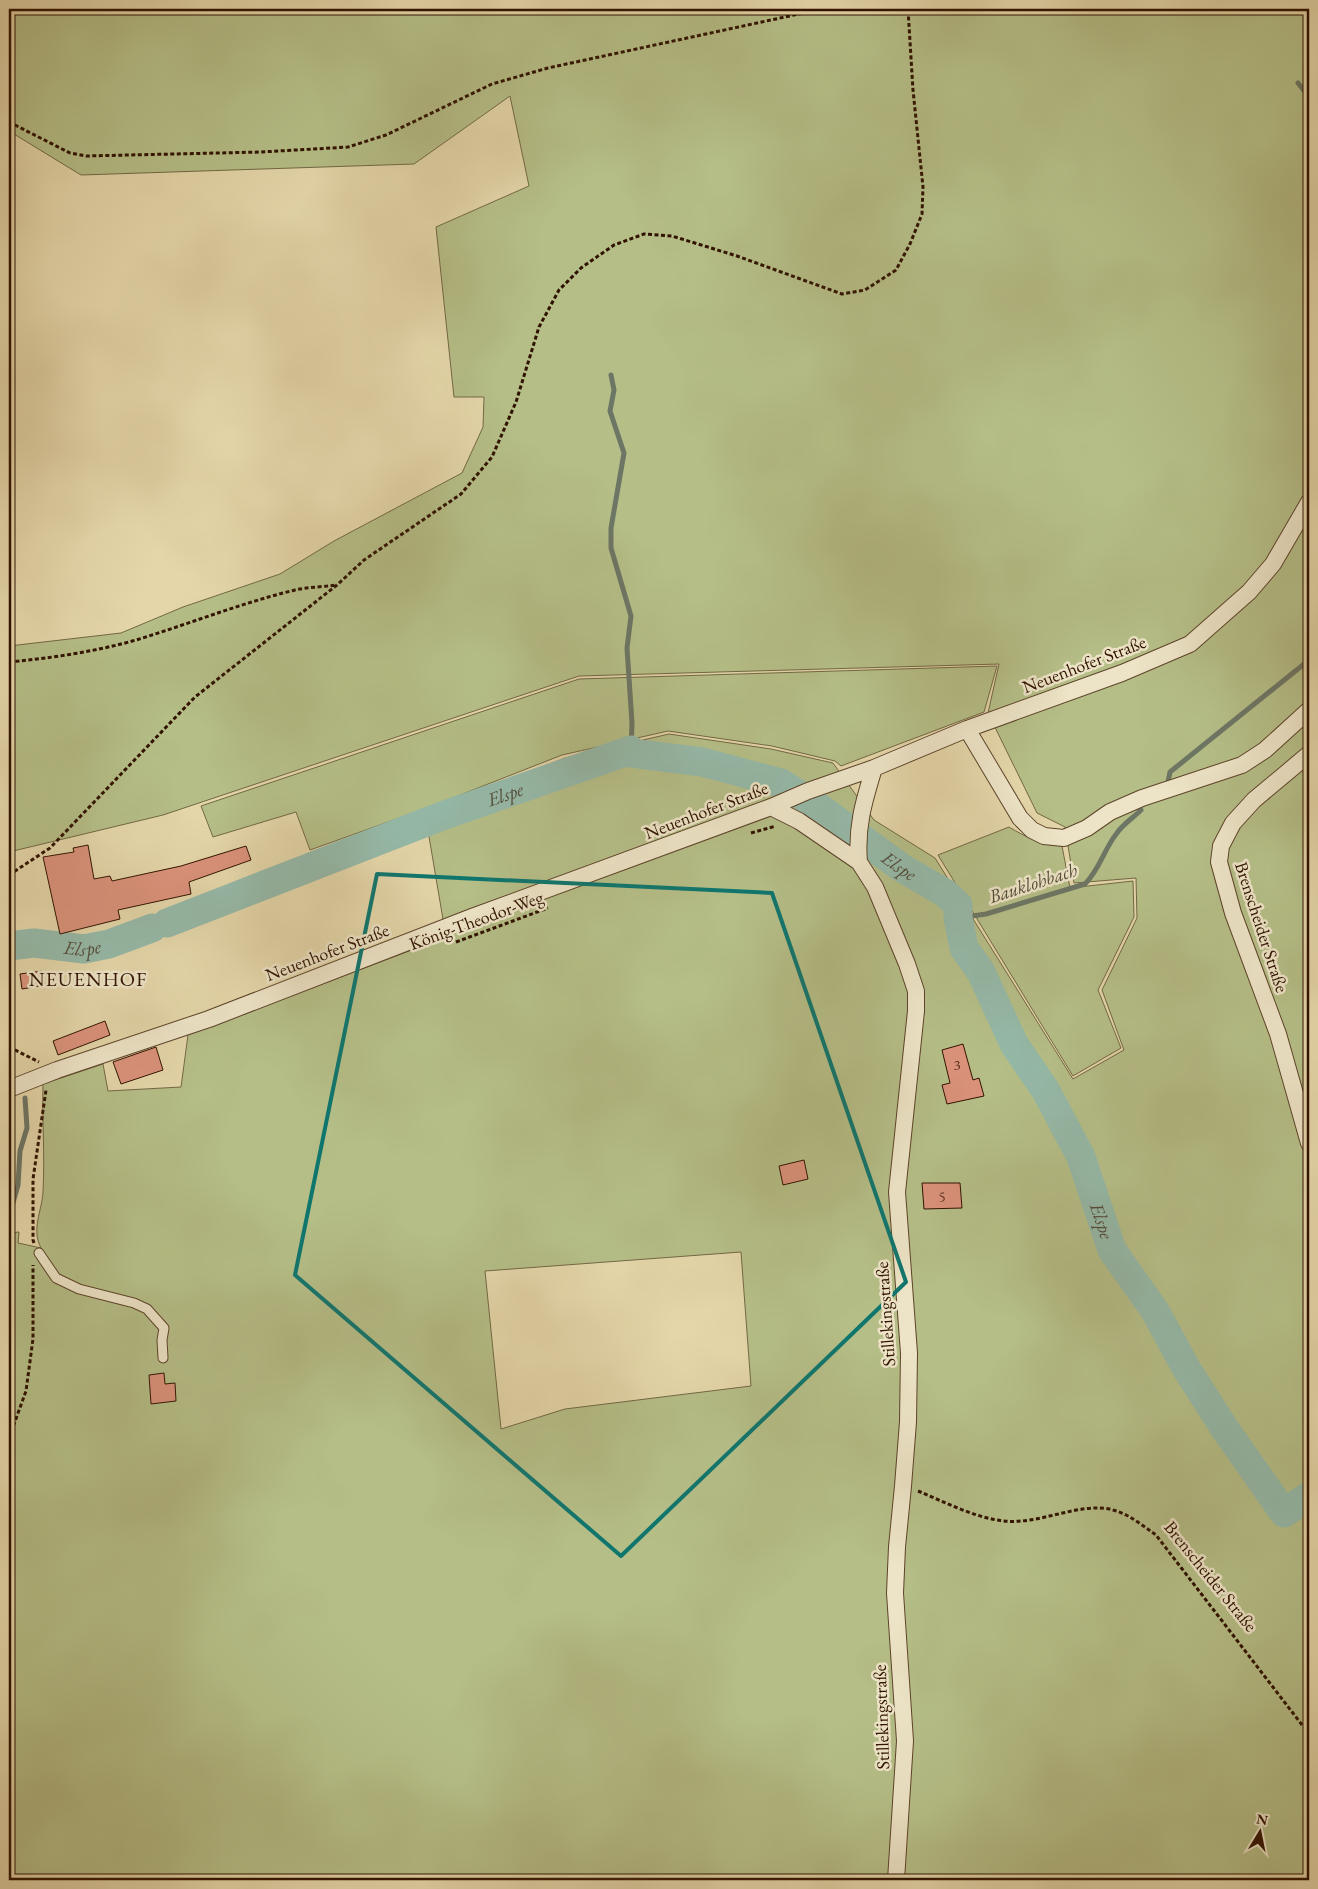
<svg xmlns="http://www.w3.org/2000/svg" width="1318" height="1889" font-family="'EB Garamond',serif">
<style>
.green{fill:#b5be87;stroke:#726844;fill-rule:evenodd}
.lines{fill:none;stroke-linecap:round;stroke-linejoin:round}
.stream{stroke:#6d7665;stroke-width:5}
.river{stroke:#95b9a8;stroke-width:29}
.building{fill:#db927b;stroke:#301200}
.service-casing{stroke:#5d432a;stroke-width:11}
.minor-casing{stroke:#5d432a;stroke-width:18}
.path{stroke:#301200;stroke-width:3;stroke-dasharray:4 2.5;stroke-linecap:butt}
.service{stroke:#ede4c7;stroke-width:9}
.minor{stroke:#ede4c7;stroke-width:16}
.marked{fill:none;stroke:#0f766e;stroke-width:4;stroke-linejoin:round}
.labels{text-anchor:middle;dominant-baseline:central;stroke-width:5;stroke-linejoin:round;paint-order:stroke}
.number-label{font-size:15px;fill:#5b321f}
.street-label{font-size:18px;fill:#301200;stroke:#ede4c7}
.water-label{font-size:19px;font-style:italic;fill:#534c3b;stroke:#ede4c7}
.quarter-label{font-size:20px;letter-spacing:1px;fill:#301200;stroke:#ede4c7}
</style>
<rect width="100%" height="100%" fill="#e4d6a9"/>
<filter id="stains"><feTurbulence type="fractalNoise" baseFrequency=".004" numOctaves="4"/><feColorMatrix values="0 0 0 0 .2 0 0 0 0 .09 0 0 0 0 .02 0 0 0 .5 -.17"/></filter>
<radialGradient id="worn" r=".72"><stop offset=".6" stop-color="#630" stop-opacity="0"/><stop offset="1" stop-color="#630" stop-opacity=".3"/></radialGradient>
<path class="green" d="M 9,9 L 1309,9 L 1309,1880 L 9,1880 L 9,1233 L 19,1232 L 18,1243 L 41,1248 C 31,1229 42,1211 43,1192 C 45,1156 42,1120 43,1084 L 103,1064 L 108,1091 L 181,1087 L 188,1035 L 446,937 L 425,813 L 565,758 L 669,734 L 771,749 L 833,763 L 874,820 L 935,858 L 1073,1079 L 1124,1050 L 1102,990 L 1137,918 L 1136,878 L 1074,883 L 1065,827 L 1037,813 L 988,713 L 999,664 L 579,676 L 163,815 L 9,852 L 9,646 L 121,633 L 183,607 L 280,574 L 334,541 L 462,473 L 483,427 L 484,397 L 454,397 L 436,227 L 529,186 L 510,96 L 414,164 L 81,175 L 9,131 ZM 741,1252 L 751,1386 L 565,1409 L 501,1429 L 485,1271 Z
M 997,666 L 984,712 L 841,766 L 835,761 L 772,746 L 668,731 L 562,755 L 427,808 L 310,850 L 296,812 L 213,837 L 201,806 L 579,679 Z
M 1009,827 C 1027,838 1041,844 1062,846 L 1070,888 L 1133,881 L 1134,917 L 1098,990 L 1121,1048 L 1073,1076 L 938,855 Z"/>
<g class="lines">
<path class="stream" d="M 1298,83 L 1306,93 L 1309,93
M 611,375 L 614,390 L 610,411 L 624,453 L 611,528 L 611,548 L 631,616 L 627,648 L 632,723 L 631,750
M 1168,782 L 1170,772 L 1309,660
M 958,918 L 986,914 L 1085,884 C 1100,869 1104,849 1117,833 C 1123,824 1133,818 1141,810
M 9,1217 L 18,1185 L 20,1151 L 27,1128 L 25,1098"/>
<g class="river">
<path id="s1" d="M 167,923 L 442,816 L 631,750 L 631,753 L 702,762 L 781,783 L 810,801 L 902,868 L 945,893 L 958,905 L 958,918 L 964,948 L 981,972 L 1014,1044 L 1046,1091 L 1081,1157 L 1112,1250 L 1155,1311 L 1186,1368 L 1225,1429 L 1284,1513 L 1309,1496"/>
<path id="s2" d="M 9,946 L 34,943 L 84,949 L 109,944 L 152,928"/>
</g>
</g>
<path class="building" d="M 88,845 L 94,879 L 110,876 L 112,881 L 181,866 L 246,846 L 251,860 L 189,882 L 191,894 L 118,910 L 120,919 L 60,934 L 43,857 L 74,852 L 73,848 Z
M 42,971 L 45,985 L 22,989 L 20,974 Z
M 105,1021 L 110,1035 L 58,1055 L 53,1041 Z
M 963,1044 L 973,1080 L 979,1078 L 984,1096 L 947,1104 L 942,1085 L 950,1083 L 942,1050 Z
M 156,1047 L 163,1070 L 121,1084 L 113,1062 Z
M 804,1160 L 808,1179 L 783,1185 L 779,1166 Z
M 922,1183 L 960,1183 L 962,1208 L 924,1209 Z
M 164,1373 L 165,1384 L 175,1383 L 176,1401 L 151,1404 L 149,1375 Z"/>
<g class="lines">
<defs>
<path id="service" d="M 39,1253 L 56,1278 L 79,1289 L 134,1303 L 147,1309 L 164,1328 L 162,1340 L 163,1358"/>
<path id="minor" d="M 967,729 L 1020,818 L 1032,830 L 1044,836 L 1064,838 L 1087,828 L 1110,812 L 1142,798 L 1242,765 L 1265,750 L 1309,710
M 1309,754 L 1254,800 L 1233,823 L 1221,846 L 1219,862 L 1233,913 L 1278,1034 L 1309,1143
M 771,807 L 799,821 L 859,862 L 875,887 L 907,964 L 916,991 L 916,1011 L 897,1192 L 909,1353 L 908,1422 L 903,1486 L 897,1547 L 895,1593 L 905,1741 L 896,1880
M 859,862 C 856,826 864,801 874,768
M 9,1089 L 57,1070 L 209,1019 L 472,917 L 771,807 L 808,791 L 874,768 L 967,729 L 1122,673 L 1190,644 L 1249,592 L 1273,564 L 1309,502"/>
</defs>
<use href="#service" class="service-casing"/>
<use href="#minor" class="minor-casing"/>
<path class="path" d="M 9,122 L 70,153 L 86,156 L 261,152 L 348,147 L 386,135 L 492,84 L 548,68 L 822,9
M 9,662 C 51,658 94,652 136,640 C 189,624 241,603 295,590 C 308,587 323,587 336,585
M 751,833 L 776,826
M 9,875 L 50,848 L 195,697 L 337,585 L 364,560 L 461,494 L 492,457 L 516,402 L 539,327 L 559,290 L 581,268 L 614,245 L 644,234 L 672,236 L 737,256 L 842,294 L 865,290 L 896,270 L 910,244 L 922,214 L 923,187 L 913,90 L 908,9
M 456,942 L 548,908
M 9,1047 L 39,1062
M 34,1243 L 33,1240 L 33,1179 L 46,1090
M 9,1438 L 26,1391 L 33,1339 L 33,1265
M 918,1491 C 945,1502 975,1518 1004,1521 C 1040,1525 1081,1501 1113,1510 C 1129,1514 1143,1526 1156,1535 L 1309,1734"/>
<use href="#service" class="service"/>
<use href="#minor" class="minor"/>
</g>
<path class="marked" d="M 377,874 L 772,893 L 906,1282 L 621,1556 L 295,1275 Z"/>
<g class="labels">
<g class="number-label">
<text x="957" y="1064">3</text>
<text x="942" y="1196">5</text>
</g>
<g class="street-label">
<text transform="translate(1084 664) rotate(-21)">Neuenhofer Straße</text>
<text transform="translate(706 810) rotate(-21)">Neuenhofer Straße</text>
<text transform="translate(476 920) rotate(-20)">König-Theodor-Weg</text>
<text transform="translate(1262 927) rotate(72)">Brenscheider Straße</text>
<text transform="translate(327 952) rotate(-21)">Neuenhofer Straße</text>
<text transform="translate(885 1314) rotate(-94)">Stillekingstraße</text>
<text transform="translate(1211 1576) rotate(51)">Brenscheider Straße</text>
<text transform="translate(881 1717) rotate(-92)">Stillekingstraße</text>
</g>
<g class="water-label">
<text stroke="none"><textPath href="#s1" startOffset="362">Elspe</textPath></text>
<text stroke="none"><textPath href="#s1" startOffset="796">Elspe</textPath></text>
<text transform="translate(1033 883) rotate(-18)">Bauklohbach</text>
<text stroke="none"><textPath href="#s2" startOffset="74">Elspe</textPath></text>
<text stroke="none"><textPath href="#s1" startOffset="1218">Elspe</textPath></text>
</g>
<g class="quarter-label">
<text x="88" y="979">NEUENHOF</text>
</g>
</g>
<rect width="1318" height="1889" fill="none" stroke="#e4d6a9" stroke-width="30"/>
<rect x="10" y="10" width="1298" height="1869" fill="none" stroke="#301200" stroke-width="2.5"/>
<rect x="15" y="15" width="1288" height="1859" fill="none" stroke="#301200"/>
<g transform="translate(1260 1832) rotate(10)" stroke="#ede4c7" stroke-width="4" paint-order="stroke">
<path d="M0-4L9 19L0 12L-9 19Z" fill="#301200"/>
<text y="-8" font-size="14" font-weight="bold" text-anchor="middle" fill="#301200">N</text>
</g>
<rect width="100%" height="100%" filter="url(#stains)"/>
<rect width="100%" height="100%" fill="url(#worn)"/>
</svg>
